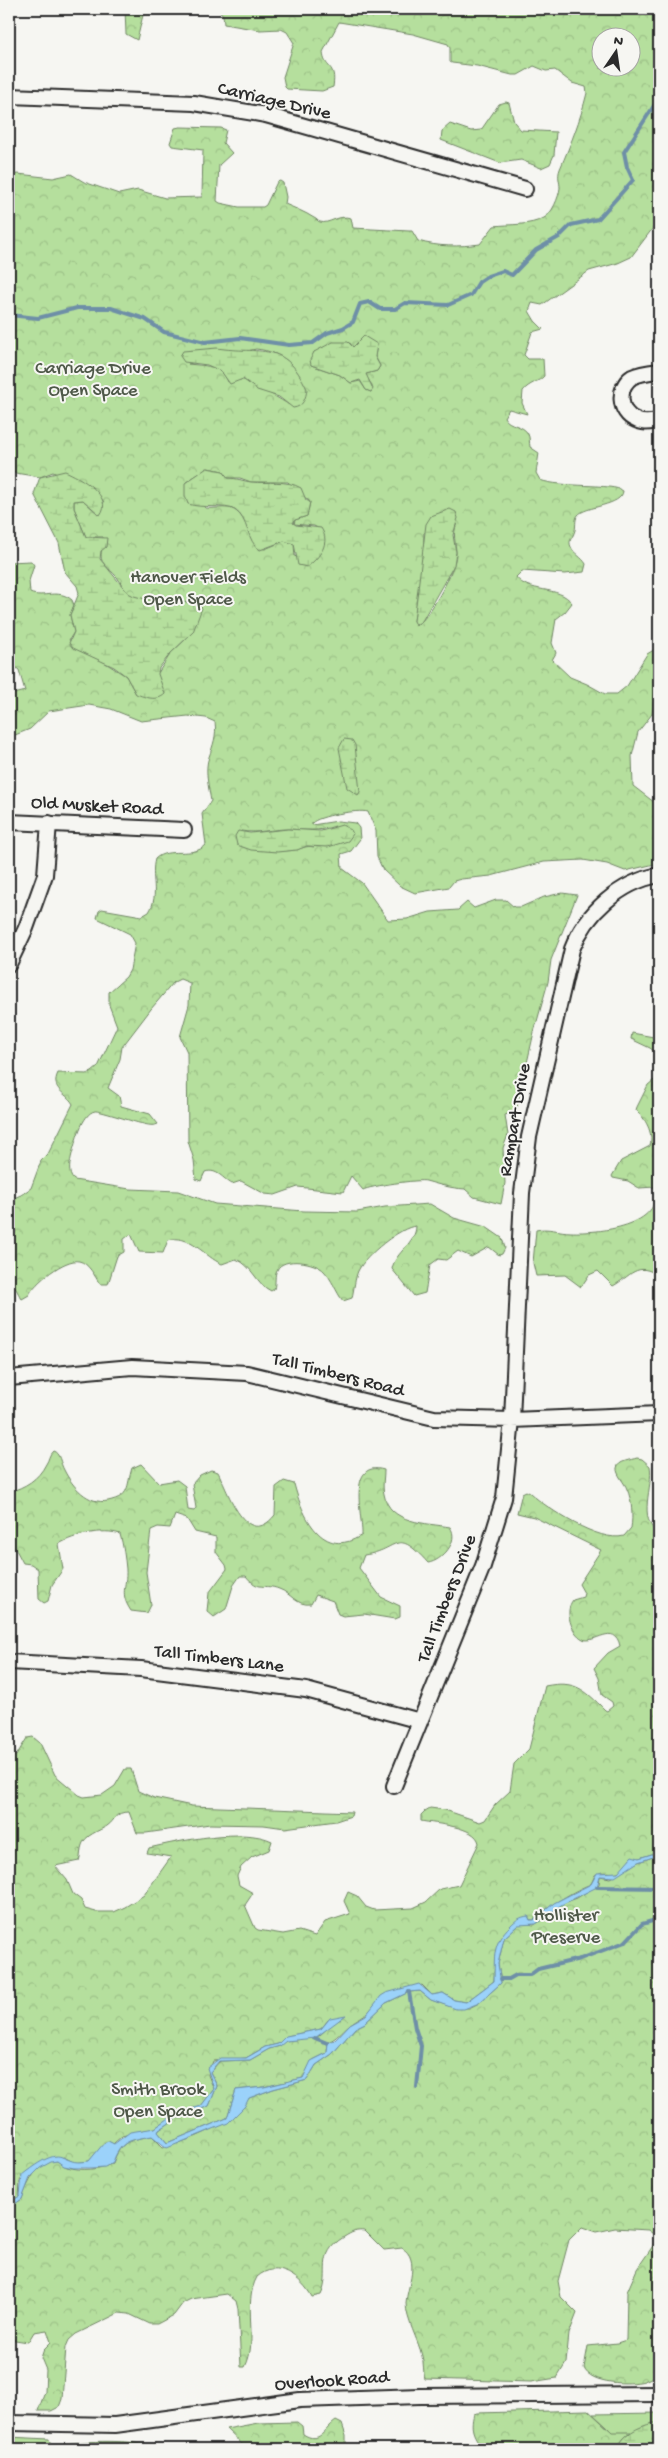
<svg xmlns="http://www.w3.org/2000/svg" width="668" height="2458" font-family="'Gochi Hand',sans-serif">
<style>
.green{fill:#b5df9d;stroke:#708564}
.forest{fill:url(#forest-crowns);stroke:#708564;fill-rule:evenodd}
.wetland{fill:url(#wetland-marsh);stroke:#708564}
.water{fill:#9bd2fa;stroke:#6e8fa7}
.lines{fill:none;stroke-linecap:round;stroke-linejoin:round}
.stream{stroke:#6e8fa7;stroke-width:4}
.minor-casing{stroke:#2b2b2b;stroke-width:18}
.minor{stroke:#f6f6f2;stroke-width:14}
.labels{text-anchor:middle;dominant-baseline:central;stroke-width:4;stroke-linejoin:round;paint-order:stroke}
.street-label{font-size:19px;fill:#2b2b2b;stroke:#f6f6f2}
.park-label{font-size:19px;fill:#4e5848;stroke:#f6f6f2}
</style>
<defs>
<pattern id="forest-crowns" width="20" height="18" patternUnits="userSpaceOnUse" patternTransform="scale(1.25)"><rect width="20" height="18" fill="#b5df9d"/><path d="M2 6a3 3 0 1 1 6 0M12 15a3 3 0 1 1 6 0" fill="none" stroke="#9cc087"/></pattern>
<pattern id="wetland-marsh" width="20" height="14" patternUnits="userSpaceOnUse" patternTransform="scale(1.25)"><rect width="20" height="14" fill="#b5df9d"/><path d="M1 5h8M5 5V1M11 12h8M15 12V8" fill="none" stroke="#9cc087"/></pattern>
</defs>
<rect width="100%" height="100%" fill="#f6f6f2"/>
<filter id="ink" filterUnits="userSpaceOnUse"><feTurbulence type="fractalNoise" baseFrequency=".02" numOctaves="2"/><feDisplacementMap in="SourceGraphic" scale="10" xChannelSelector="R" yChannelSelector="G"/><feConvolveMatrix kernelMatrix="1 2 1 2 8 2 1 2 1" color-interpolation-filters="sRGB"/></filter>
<g filter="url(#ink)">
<path class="green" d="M 659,2413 L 659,2449 L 604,2449 L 609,2429 L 593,2414 Z"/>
<path class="forest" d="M 125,9 L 157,9 L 143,15 L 137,40 L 126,34 Z
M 218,9 L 659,9 L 659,220 L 631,257 L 618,263 L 589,271 L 542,305 L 532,303 L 529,311 L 535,321 L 543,329 L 532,332 L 524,355 L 528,359 L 543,359 L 544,376 C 539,382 529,383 523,391 L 522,403 L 527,414 L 509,409 L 504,417 C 509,427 523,424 528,434 C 530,438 529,442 530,447 L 539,453 L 536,473 L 540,480 C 560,488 614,483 623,491 C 622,506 585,506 578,515 C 574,520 577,527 574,533 C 572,539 568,540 571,547 C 574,554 582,557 586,564 L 584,572 L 565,574 L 522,571 L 516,577 C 528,594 559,585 572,603 L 565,612 L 556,619 L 552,643 L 556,653 L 552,660 L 570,677 L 587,684 L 605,694 L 617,694 L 627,686 L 647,654 L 659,647 L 659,672 L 652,714 L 638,732 L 632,756 L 633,786 L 659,806 L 659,863 L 625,871 L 607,864 L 583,860 L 544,862 L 491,876 L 461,879 L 454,881 L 449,887 L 415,893 L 400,886 L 383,870 L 377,857 L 376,831 L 368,812 C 358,809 318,816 312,823 L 312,825 L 338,821 L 355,823 L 359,828 L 360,839 L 351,851 L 341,854 L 342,868 L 362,883 L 388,920 L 407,919 L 430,912 L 458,910 L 467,902 L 474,908 L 496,900 L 506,900 L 514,907 L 521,907 L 544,897 L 562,893 L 577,895 L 551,960 L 548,982 L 534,1032 L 517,1107 L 515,1112 L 505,1115 L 508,1135 L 503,1148 L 505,1183 L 501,1204 L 474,1197 L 465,1189 C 450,1188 440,1185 426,1181 C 419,1179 370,1186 363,1190 L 351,1176 L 343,1192 L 298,1187 L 275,1195 L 265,1194 L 241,1181 L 232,1184 C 223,1179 217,1168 205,1172 L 201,1181 L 196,1179 L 194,1160 L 188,1141 L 187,1052 L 180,1037 L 189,1005 L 190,983 L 180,979 L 174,982 L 151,1009 L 122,1047 L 120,1059 L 108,1088 L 119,1096 L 121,1106 L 150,1114 L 158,1124 C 152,1127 145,1124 139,1123 C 131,1121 98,1110 95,1111 C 82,1113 75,1144 72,1154 C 70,1162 67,1174 74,1180 L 130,1189 L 178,1191 L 215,1204 L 304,1211 L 357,1212 L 385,1207 L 430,1204 L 454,1218 L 486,1227 L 502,1238 L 505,1248 L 502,1254 L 499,1255 L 489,1247 L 471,1257 L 458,1251 L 446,1260 L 438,1259 L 430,1265 L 425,1293 L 414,1296 L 392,1269 C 395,1252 416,1243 416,1226 C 400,1227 365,1256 358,1271 C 355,1278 354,1289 352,1298 L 343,1301 C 336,1292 332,1279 324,1271 C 316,1262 283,1256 277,1270 C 274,1275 276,1283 274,1289 L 271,1291 C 256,1284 253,1266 236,1259 L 222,1264 C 205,1257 189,1233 168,1240 L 163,1253 L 139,1252 L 131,1234 L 124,1239 L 124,1252 L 117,1256 L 108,1284 L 100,1284 C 95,1277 89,1263 79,1261 C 65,1258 34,1283 29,1295 L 22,1299 C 2,1272 9,1231 9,1200 L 21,1195 L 31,1188 L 41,1161 L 48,1154 L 73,1104 C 66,1092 50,1090 58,1073 L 87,1074 L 92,1072 L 98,1067 L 117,1026 L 109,1005 L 109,992 L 126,977 L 130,970 L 135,943 L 130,934 L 97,918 L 99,911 L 102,909 L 142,916 L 149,912 C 160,894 150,877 155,859 C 168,846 192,859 206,845 L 202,814 L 211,801 C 209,789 204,769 209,757 C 213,745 217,736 215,722 L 206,718 L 188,716 L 141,721 L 111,709 L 89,705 L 49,711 L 30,729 L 15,735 L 9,740 L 9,695 L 25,691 L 19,670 L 9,662 L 9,562 L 31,561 L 34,565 L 29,581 L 30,593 C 43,599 58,588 72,600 L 74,605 L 70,615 L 74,632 L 69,640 L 126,676 L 136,694 L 158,673 L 171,653 L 186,639 L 182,601 C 167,601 140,604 128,593 C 123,589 121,582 117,577 C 98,557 100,565 103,537 L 86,537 L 74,508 L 74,501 L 83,500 L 98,514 L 104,502 L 96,492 L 53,472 L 40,477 L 9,472 L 9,175 L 18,174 L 53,178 L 71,174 L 84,182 L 119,194 L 138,190 L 165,198 L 202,197 L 203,150 L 172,146 L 170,143 L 175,128 L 180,127 L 221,128 L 226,130 L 223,143 L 232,153 L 219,165 L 217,201 L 220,203 L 239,207 L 263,207 L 266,205 L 277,182 L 280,181 L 283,183 L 286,197 L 285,204 C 294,208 305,212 314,218 C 317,219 317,221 320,222 C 329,225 338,214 351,218 L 353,228 L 409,231 L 412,231 L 418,241 C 438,247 459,247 480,244 L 494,226 C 510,224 530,226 544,218 C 552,214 559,197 560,188 C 560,181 557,177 560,169 C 571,143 580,121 587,93 L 586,87 L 572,83 L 555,70 L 546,71 L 534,66 L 518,75 L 512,75 L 477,66 L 452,63 L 450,62 L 450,48 L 448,44 L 413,34 L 339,22 L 323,52 C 324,70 337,63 333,87 L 322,91 L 287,89 L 285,87 L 283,77 L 294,43 L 287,32 L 281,29 L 260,30 L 224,24 L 223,15 ZM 600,38 L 630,38 L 630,68 L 600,68 ZM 350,343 L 353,347 L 377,345 L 375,356 L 380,366 L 377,371 L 366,374 L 366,377 L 372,385 L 371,392 L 366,390 L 360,381 L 351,383 L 340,375 L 311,365 L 314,352 ZM 256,349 C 283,352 295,365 306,389 L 289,405 C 286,402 248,381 243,380 C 239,379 232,381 228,382 C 221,364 204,366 188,364 ZM 208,468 L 223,471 L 228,478 L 240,478 L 251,482 L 288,482 L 310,502 L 307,516 L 295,520 L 294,524 L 314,526 L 323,531 L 295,557 L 294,544 L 284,541 L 265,549 L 258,548 C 250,537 245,511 229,508 C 221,507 213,509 205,508 L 186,482 ZM 457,523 C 452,535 456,542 456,554 C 455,571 432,612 419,624 L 414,621 L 423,559 L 424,533 ZM 335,826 L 314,847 C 305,845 302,849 294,850 C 263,854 264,850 241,831 C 257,834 272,829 288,829 C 306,830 318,832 335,826 Z
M 506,102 L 509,103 L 514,122 L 521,130 L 556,132 L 554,155 L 550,164 L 541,168 L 521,160 L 500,163 L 441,140 L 442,131 L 450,124 L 471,131 L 481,130 L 499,104 Z
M 632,1033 L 659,1038 L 659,1055 L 650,1048 L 631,1039 Z
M 659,1076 L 659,1276 C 637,1260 630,1277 613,1286 L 598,1271 L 589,1275 L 581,1287 L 565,1275 L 536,1276 L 533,1263 L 536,1230 C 548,1227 559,1232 571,1232 C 598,1233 664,1227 655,1187 L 639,1188 L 628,1181 L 613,1178 L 612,1176 L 621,1161 L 650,1146 C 654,1133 645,1118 636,1110 L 637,1107 L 648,1085 Z
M 53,1451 C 60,1453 60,1463 64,1470 C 72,1486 88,1505 108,1501 C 131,1496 126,1487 132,1468 L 141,1464 L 159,1483 L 177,1480 L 185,1486 L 188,1510 L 194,1511 L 196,1508 L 192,1484 L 200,1475 L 211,1470 L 218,1472 C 228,1491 246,1551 275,1515 L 276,1487 L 284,1481 L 294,1484 C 302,1515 322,1561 362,1535 C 363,1518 346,1459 384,1470 C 384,1478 382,1486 384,1494 C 389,1524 427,1523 450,1527 C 460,1541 442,1561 428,1563 C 395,1526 400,1550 364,1555 L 359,1568 L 381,1597 L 400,1606 L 400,1617 L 395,1619 L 364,1614 L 343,1616 L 338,1614 L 333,1601 L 316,1595 L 311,1604 C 296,1606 291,1593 279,1589 C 264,1583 259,1592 246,1576 L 240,1576 L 233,1586 L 226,1609 L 214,1617 L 207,1611 L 209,1593 L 227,1569 L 226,1565 L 216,1552 L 216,1537 L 195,1532 L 187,1519 L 175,1515 L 170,1528 L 158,1527 L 151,1530 L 146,1572 L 151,1605 L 147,1613 L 131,1611 C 119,1593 127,1588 126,1569 C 125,1558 123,1544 120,1534 C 103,1528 74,1535 59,1544 L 63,1569 L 52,1585 L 48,1601 L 44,1603 L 39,1599 L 38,1569 L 31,1564 L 23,1563 L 15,1548 L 9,1547 L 9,1492 C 25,1487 38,1480 46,1464 C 49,1460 49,1454 53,1451 Z
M 637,1458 L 642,1459 L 650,1466 C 654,1487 636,1518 659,1534 L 659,1833 L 655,1853 L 639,1858 L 630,1858 C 625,1871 615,1876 602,1872 L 595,1875 L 591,1884 C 577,1889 544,1908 534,1920 L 530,1920 L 528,1916 C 493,1943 496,1937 494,1981 L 466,2002 L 454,2000 L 443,1993 L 432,1995 L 422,1985 L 372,2009 C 365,2016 356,2019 349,2025 C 341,2032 337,2038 328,2042 L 327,2053 L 313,2060 L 303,2078 L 264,2087 L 236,2090 L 227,2118 L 167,2143 L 158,2132 L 159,2130 L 177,2118 L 209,2106 L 217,2086 L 210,2072 L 220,2061 L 250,2060 L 269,2049 L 280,2046 L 285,2041 L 319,2036 L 335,2021 L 341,2019 L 328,2020 L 321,2029 L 287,2036 L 278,2044 L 265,2047 L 246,2058 L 213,2061 L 208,2075 L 214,2089 L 201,2106 L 162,2123 L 155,2128 L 122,2136 L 113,2144 L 108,2141 L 89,2161 L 75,2163 L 64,2157 L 40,2163 L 25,2173 L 20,2181 L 19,2199 L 9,2202 L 9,1756 L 16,1756 L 27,1738 L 33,1737 L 40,1743 L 55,1775 L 79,1795 L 84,1797 L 102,1795 L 115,1786 L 125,1769 L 131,1769 L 138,1791 L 154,1798 L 192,1806 L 352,1812 L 351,1816 L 336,1821 L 285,1828 L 264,1825 L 210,1824 L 146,1833 L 137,1833 L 129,1812 C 114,1812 116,1820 107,1826 C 99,1831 85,1835 82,1845 C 80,1850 81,1856 79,1861 L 55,1866 L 67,1880 L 73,1894 L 81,1900 L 85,1909 L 96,1912 L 114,1912 L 125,1907 L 144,1895 L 171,1857 L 147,1853 L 149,1848 C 179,1841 244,1827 272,1841 L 269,1850 L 252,1857 L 241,1867 L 237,1876 L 239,1885 L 253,1893 L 245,1905 L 255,1928 L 258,1930 L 283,1934 L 299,1931 L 315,1936 L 325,1922 L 350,1914 L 344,1901 L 348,1892 L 357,1896 L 366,1907 L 374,1910 L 413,1908 L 426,1902 L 440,1889 L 459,1885 L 479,1843 C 476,1826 435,1824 421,1821 L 421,1815 L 425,1811 L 430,1808 L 445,1810 L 480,1822 L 485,1820 L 495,1805 L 510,1791 L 514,1764 L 529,1749 L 545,1686 C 575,1680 584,1689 605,1710 L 607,1711 L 613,1706 L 612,1702 L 602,1695 L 599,1678 L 594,1668 L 608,1653 L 620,1646 C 615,1621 593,1645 583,1639 C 571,1633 564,1611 573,1600 L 583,1597 L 584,1593 L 579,1584 L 601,1550 L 534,1517 L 517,1513 L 522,1493 L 526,1491 L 530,1493 C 548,1509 599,1543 624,1536 L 631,1528 C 633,1516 632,1500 627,1489 C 625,1483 616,1474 617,1468 C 618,1461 631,1460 637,1458 Z
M 659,1855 L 659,2376 C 653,2376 650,2379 644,2381 C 630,2385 590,2384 584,2368 L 588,2346 L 617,2343 L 626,2340 L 627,2292 L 637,2269 L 657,2240 L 657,2237 L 648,2230 L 615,2228 L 597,2232 L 582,2227 L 569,2240 L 558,2281 L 561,2297 L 577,2313 L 569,2334 L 566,2363 L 557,2378 L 531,2382 L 425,2379 C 423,2372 424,2364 422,2356 C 418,2339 406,2320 406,2303 C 407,2287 421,2259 402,2248 L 384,2250 L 365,2231 C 356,2230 352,2232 344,2237 C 314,2255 332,2273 321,2295 L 312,2297 C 302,2278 277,2259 257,2277 C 242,2304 259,2340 245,2367 L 241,2367 L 238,2309 L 236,2301 L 227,2294 L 191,2299 L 183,2303 L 174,2315 L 157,2324 L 150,2324 L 129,2314 L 119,2313 L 76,2334 L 69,2340 L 66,2347 L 62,2399 L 59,2407 L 51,2411 L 38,2411 L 45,2392 L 46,2370 L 41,2358 L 44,2349 L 51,2342 L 47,2330 L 34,2332 L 28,2342 L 9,2339 L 9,2208 L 22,2199 C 26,2187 38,2157 57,2161 C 60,2162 63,2166 67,2167 C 81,2171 100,2170 113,2163 C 121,2140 130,2140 152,2136 L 163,2147 C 194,2140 231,2124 249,2098 L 273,2089 L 307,2080 L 316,2065 L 332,2054 L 355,2028 L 365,2023 L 386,2003 L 409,1992 L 420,1991 L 431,2000 L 452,2007 L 469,2008 L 479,2003 L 501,1983 L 498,1964 L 504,1938 L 518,1925 L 522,1923 L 534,1925 L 539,1922 L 561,1904 L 577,1898 L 599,1884 L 600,1876 L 610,1878 L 638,1862 Z
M 588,2410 L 612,2432 L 631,2432 L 624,2438 L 617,2449 L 483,2449 C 475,2437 469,2430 474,2414 L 477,2413 Z
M 336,2421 L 342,2424 L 346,2436 L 346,2449 L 247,2449 L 226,2429 L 258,2423 L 297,2422 L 302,2426 L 303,2434 C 320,2445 324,2429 336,2421 Z
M 9,2437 L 49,2439 L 51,2445 C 60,2449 65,2443 73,2443 C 89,2441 143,2439 154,2449 L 9,2449 Z"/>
<path class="wetland" d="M 364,336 L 377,344 L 375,357 L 380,366 L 377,371 L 366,374 L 373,389 L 371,392 L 366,390 L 360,380 L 351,383 L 340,375 L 311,365 L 310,360 L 314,352 L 333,342 L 348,342 L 353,347 Z
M 217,348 C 261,355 284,339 307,389 C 306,398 303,407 293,408 L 279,397 L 257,390 L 243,379 L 230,384 L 221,371 L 207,365 L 184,362 L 180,356 L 183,351 Z
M 207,468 L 223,471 L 228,478 C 237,478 243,481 251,482 C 268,484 286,479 301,488 L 306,500 L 310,502 L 307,516 L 295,520 L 293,523 L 296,525 L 321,528 C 331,543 320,557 307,567 L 298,565 L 294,544 L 284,541 L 260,550 C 246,541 249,519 235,510 C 225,504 202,509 188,504 L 185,496 L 185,483 Z
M 65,471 C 79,477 115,496 100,515 L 83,500 L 74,501 L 74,508 L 86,537 L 107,538 L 106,547 L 101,551 L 100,559 L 128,593 L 134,596 L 149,600 L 196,603 L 202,608 L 193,632 L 171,653 L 159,668 L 158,674 L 165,694 C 157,702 145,697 136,694 L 126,676 L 114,667 L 73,648 L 69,643 L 74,632 L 70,615 L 79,593 L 77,586 L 65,572 L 59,543 L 34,494 L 40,477 Z
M 450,509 L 456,512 L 458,518 L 453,535 L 456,552 L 454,565 L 422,621 L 416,625 L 414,621 L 426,524 L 431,516 Z
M 344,739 L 352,740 L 355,745 L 360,792 L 358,795 L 347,788 L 339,748 Z
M 342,825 L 351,830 L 353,834 L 348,841 L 328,847 L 307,846 L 297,850 L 277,852 L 251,850 L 237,845 L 235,836 L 238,831 L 250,833 L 288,829 L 321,831 Z
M 653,2423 L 659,2423 L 659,2449 L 617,2449 C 623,2434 638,2427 653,2423 Z"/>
<path class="water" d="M 659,1833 L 659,1855 L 638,1862 L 615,1877 L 600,1876 L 597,1887 L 561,1905 L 536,1924 L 518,1925 L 504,1938 L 498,1964 L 501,1983 L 479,2003 L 464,2009 L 456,2009 L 431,2000 L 420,1991 L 409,1992 L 386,2003 L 365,2023 L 355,2028 L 332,2054 L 316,2065 L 307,2080 L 273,2089 L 249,2098 L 245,2106 L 228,2123 L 167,2148 L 152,2136 C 130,2140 121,2140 113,2162 L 105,2167 L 91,2168 L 74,2168 L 64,2166 L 57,2161 L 51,2162 L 40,2168 L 30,2178 L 22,2199 L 9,2208 L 9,2202 L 20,2196 L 22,2175 C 31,2168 51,2152 62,2157 C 74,2162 75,2163 89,2161 L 104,2143 L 108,2141 L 114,2144 L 130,2132 L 155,2128 L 175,2114 L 201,2106 L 214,2089 L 207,2068 L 220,2058 L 246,2058 L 265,2047 L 278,2044 L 286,2036 L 321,2029 L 330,2018 L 346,2015 L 315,2038 L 286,2041 L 280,2046 L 269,2049 L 250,2060 L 219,2061 L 210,2072 L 217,2086 L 209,2106 L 177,2118 L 159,2130 L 158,2132 L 167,2143 L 227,2118 L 236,2090 L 264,2087 L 303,2078 L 311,2061 L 327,2053 L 328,2042 L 335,2040 L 350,2024 L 366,2015 L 381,1996 L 386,1993 L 419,1984 L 432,1995 L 443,1993 L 454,2000 L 466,2002 L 494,1981 C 495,1957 491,1944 511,1925 C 516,1920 520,1917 528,1916 L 530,1920 L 534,1920 L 554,1903 L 591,1884 L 597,1873 L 618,1872 L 632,1856 L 639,1858 L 655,1853 C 658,1847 654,1840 659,1833 Z"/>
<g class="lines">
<path class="stream" d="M 9,315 L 38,318 L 77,308 L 111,308 L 145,319 L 164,332 L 205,342 L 240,338 L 289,345 L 313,343 L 327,333 L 343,328 L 353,322 L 360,304 L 369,302 L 380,309 L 395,309 L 405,303 L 448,305 L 471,295 L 479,282 L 488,276 L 503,271 L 512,275 L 536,250 L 559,237 L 571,225 L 598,219 L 633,180 L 627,167 L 624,152 L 659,98
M 597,1887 L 659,1888
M 501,1979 L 509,1979 L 516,1975 L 530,1975 L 538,1969 L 580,1959 L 625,1942 L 642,1924 L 659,1919
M 409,1992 L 415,2028 L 421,2046 L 417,2087
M 315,2038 L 327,2043"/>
<defs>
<path id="minor" d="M 9,96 L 194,103 L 266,115 L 525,189
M 659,371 C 650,372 640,373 632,377 C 617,387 618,413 636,420 C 643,424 651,422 659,421
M 9,822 L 184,830
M 9,964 L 26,928 L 45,875 L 49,823
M 9,1378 L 132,1367 L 247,1373 L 434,1418 L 512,1420 L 659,1414
M 9,1662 L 141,1669 L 306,1690 L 420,1721
M 394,1786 L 483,1566 L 504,1498 L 512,1420 L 522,1193 L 529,1137 L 572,949 C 586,913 620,882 659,875
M 9,2423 L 115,2425 L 300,2400 L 420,2396 L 659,2394"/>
</defs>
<use href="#minor" class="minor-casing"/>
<use href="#minor" class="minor"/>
</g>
</g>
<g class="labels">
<g class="street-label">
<text transform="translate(274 102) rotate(13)">Carriage Drive</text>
<text transform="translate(97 807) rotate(3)">Old Musket Road</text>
<text transform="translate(516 1120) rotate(-80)">Rampart Drive</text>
<text transform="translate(338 1376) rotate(14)">Tall Timbers Road</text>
<text transform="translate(448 1599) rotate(-69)">Tall Timbers Drive</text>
<text transform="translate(219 1660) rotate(7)">Tall Timbers Lane</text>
<text transform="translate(332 2382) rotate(-4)">Overlook Road</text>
</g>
<g class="park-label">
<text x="93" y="369">Carriage Drive<tspan x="93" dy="22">Open Space</tspan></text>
<text x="188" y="578">Hanover Fields<tspan x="188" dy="22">Open Space</tspan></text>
<text x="566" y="1916">Hollister<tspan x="566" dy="22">Preserve</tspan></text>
<text x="158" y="2090">Smith Brook<tspan x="158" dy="22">Open Space</tspan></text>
</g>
</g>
<rect width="668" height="2458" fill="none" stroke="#f6f6f2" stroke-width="30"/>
<rect x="15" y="15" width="638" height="2428" fill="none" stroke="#2b2b2b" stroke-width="2" filter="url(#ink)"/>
<g transform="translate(616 52) rotate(13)"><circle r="24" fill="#f6f6f2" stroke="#a5a5a2"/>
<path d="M0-4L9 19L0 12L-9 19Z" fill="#2b2b2b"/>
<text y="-8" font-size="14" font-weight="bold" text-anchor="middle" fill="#2b2b2b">N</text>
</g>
</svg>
